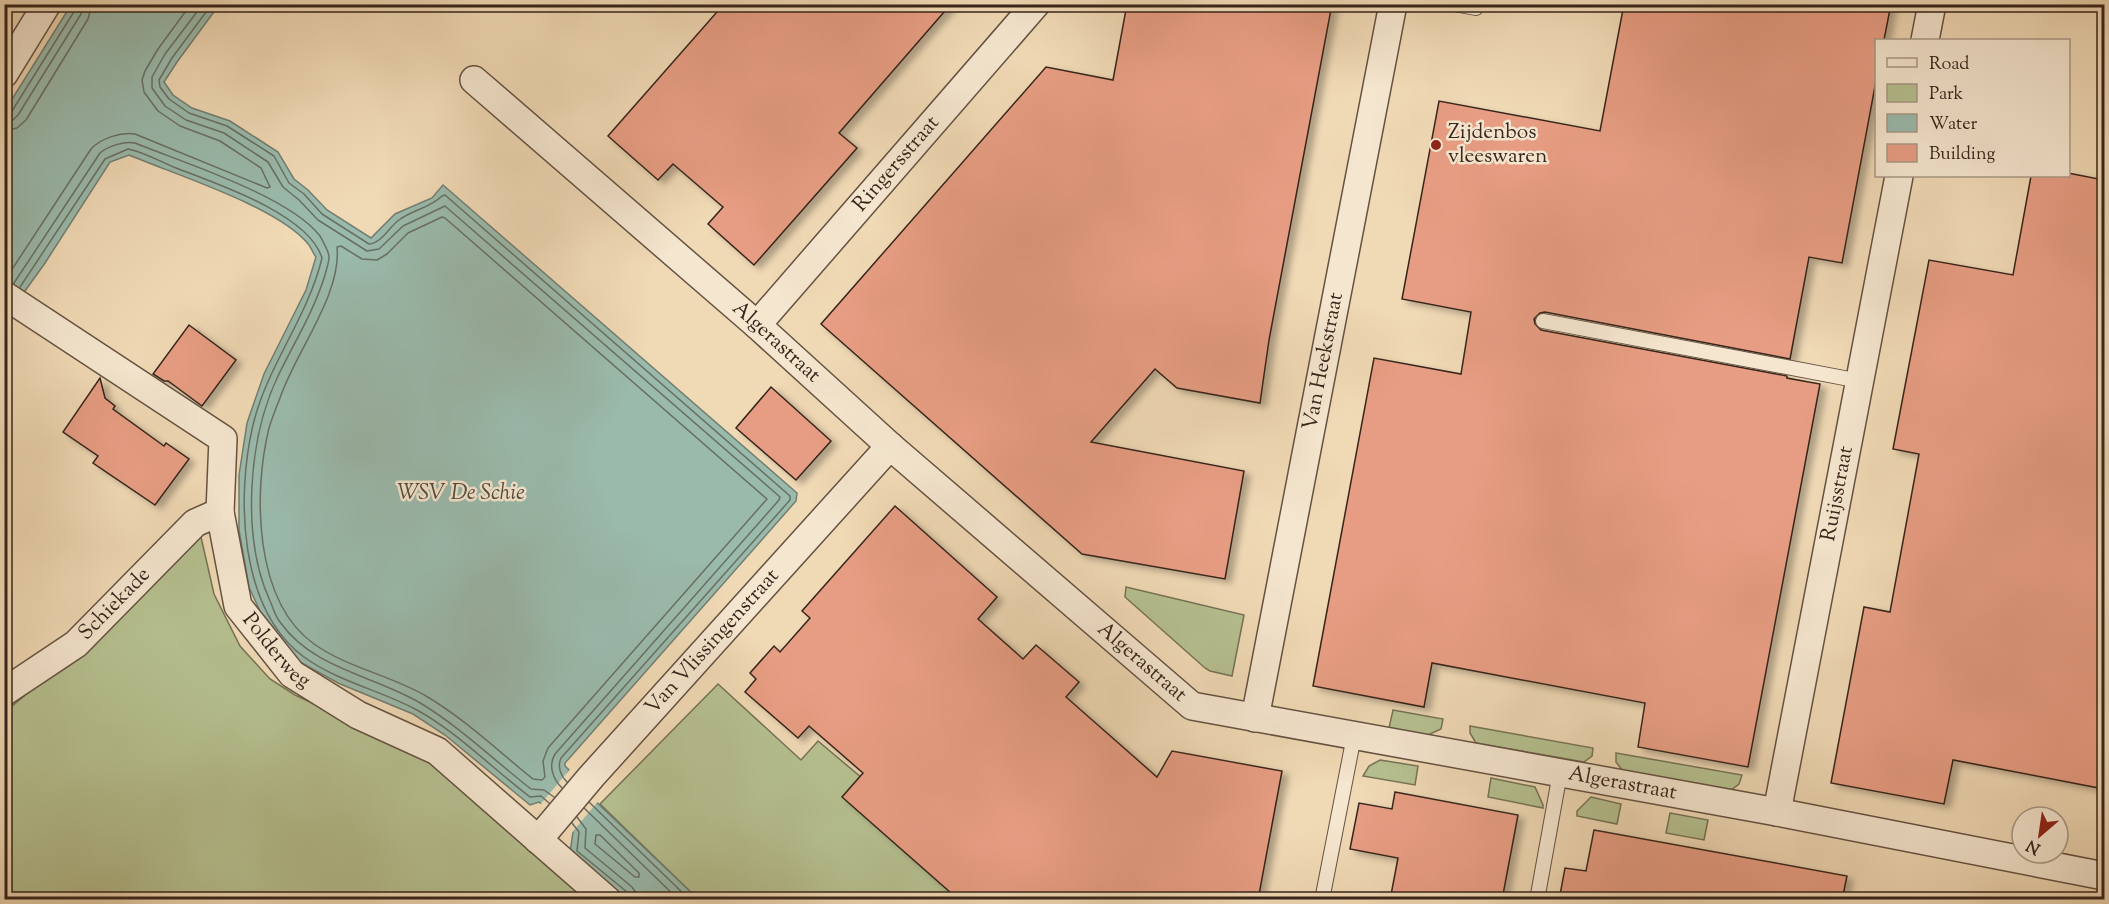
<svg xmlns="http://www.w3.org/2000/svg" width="2109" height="904" font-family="'Sorts Mill Goudy',serif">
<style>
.green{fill:#b6c090;stroke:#767256;stroke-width:1.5}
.water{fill:#9abaac;stroke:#727e72;stroke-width:1.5}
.pier{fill:#f0d9b5}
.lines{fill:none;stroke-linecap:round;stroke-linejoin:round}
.shore{stroke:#687064;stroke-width:1.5}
.building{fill:#e79d83;stroke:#37251b;stroke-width:1.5;filter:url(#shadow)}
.service-casing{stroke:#655242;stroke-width:16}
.minor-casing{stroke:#655242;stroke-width:30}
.service{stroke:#f5e6cf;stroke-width:14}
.minor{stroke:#f5e6cf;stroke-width:27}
.poi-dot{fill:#8f2418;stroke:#f5e6cf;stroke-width:2}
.labels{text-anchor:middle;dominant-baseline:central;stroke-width:5;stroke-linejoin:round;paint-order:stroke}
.poi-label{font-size:21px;fill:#37251b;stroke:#f5e6cf;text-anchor:start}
.street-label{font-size:21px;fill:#37251b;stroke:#f5e6cf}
.water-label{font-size:22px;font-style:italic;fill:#504a3f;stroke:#f5e6cf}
</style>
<defs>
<filter id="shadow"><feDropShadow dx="6" dy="4" stdDeviation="3" flood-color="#0004"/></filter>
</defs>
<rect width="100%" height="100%" fill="#f0d9b5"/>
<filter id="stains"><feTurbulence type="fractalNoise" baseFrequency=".00333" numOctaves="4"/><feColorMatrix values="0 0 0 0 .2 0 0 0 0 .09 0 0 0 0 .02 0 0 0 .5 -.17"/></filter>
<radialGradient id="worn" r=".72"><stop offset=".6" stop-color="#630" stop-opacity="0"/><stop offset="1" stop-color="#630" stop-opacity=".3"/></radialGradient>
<path class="green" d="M 198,524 L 214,594 L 240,646 L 270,679 L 295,695 L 425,756 L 517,839 L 591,900 L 5,900 L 5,712 L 72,656 Z
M 1126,587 L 1244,615 L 1232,676 L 1210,671 L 1205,668 L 1125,597 Z
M 718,684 L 801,760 L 818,741 L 1006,899 L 698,899 L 600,804 Z
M 1393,710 L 1443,719 L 1441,729 L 1428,735 L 1389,728 Z
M 1470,726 L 1593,748 L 1592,756 L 1584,762 L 1476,743 L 1470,733 Z
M 1616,753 L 1742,775 L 1739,784 L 1730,791 L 1623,771 L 1616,762 Z
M 1380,760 L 1418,766 L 1415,785 L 1363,776 L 1369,766 Z
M 1491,778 L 1535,787 L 1543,805 L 1543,808 L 1488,797 Z
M 1591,797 L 1621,804 L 1617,824 L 1577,816 L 1577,811 Z
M 1670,813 L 1708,820 L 1704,840 L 1666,833 Z"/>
<path class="water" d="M 71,5 L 219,5 L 177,62 L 164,82 L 173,95 L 192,108 L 230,121 L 278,152 L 294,179 L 308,190 L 327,210 L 371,238 L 395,214 L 432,198 L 443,185 L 797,493 L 796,501 L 565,763 L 565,766 L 569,770 L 567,774 L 698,899 L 626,899 L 570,853 L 573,832 L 539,802 L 530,805 L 445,735 L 413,714 L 338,683 L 300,662 L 268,629 L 249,587 L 239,530 L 239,475 L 247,423 L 264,374 L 306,290 L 316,257 C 313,253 311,248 309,245 C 279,207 176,175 129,155 L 110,162 L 45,263 L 5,319 L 4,112 Z"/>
<path class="pier" d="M 571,768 L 570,773 L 600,799 L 570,835 L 539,806 Z"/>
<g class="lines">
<path class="shore" d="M 203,4 L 165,54 L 152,77 L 152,88 L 165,106 L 186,120 L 224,133 L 268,162 L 283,187 L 299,200 L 318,220 L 367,251 L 379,249 L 403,226 L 445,206 L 780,497 L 779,500 L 555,754 C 548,766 553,779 562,788
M 212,4 L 172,58 L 159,80 L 160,87 L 169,99 L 189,113 L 227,126 L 274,156 L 289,183 L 304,194 L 322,214 L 369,244 C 382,243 389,227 399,220 C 412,210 430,208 442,196 L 445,195 L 790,496 L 790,500 L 561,758 C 557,767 561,776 567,782
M 4,114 L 12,111 L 75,10 L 76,4
M 4,122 L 13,120 L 18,115 L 81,14 L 83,4
M 4,131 L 17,128 L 26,120 L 88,19 L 92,4
M 442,217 L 445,218 L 767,499 L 548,748 L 543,761 L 545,777 L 542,780 L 533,779 C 498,751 465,719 426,696 C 390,675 348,668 314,644 C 254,601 253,493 269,428 C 272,418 276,408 280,398 C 295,353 342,294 337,247 L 341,246 L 362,259 L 377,260 L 387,254 L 408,233 Z
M 5,280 L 91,149 C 101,138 121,132 135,134 L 267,188 L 270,187 L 261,168 L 220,141 L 180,126 L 158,111 L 144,92 L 142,80 L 145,71 L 158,49 L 191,4
M 14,283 L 100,153 C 108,146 124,141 135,143 C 184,163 289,196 320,236 C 323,242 329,251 329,257 C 329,263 326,270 325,275 C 314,311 294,343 278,376 C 248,439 241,537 270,601 C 273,607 275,616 280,622 C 314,670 374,675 422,704 C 461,728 495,761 531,789 L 544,790 L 554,797
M 20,287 L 105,159 L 128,149 C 144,152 161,162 176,168 C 215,183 309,214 322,258 C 308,317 267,366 253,425 C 236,497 239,609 304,657 C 337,681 379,690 415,709 C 455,730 493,769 530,797 L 541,796 L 549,803
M 589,802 L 690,900
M 584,808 L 679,900
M 577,817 L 586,829 L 585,848 L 632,887 L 636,893 L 637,900
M 572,823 L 579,832 L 577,851 L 627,892 L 629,900
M 596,835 L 600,835 L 639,873 L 639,877 L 635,877 L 595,844 Z"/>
</g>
<path class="building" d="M 724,4 L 951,4 L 839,133 L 857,148 L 754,265 L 708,224 L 723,207 L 673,164 L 658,180 L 608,136 Z
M 1127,4 L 1332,4 L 1269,340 L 1260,403 L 1177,388 L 1155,369 L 1091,442 L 1244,471 L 1225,579 L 1082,554 L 821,324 L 1046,67 L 1113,80 Z
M 1624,4 L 1891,4 L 1884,40 L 1876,40 L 1876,81 L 1842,263 L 1809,257 L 1790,359 L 1545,312 L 1540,313 L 1534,319 L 1535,324 L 1541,330 L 1787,376 L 1787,378 L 1820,384 L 1748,767 L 1638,747 L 1645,703 L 1432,663 L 1424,707 L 1313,686 L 1374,358 L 1461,374 L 1471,312 L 1402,299 L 1439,101 L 1600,131 Z
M 2068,173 L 2104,180 L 2104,789 L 1953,760 L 1944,804 L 1831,783 L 1864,607 L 1890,612 L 1919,454 L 1893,449 L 1929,260 L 2013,275 L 2031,176 L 2068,176 Z
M 189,325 L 236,360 L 202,406 L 168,381 L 164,381 L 153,374 Z
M 100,378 L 105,398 L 115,406 L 113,409 L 164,446 L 166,443 L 189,459 L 155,505 L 93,463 L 98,456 L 63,432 Z
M 771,387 L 831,441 L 796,480 L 736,428 Z
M 895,506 L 997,597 L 978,619 L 1023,659 L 1036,645 L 1079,682 L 1066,697 L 1157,777 L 1172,751 L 1282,771 L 1258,900 L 959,900 L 842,797 L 863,773 L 809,726 L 798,738 L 745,692 L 756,679 L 750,673 L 774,646 L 780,652 L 810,618 L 802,611 Z
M 1395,792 L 1518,815 L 1502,900 L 1390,900 L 1398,858 L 1350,849 L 1359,803 L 1392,809 Z
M 1594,830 L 1847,876 L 1842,900 L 1559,900 L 1565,868 L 1586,871 Z"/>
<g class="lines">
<defs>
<path id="service" d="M 1454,4 L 1476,8
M 1543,321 L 1860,381
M 1322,900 L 1354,736
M 1537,900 L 1560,773"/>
<g id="minor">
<path d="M 1925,40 L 1932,4"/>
<path d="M 4,74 L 47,4"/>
<path id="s1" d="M 474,80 L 757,325 L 890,446 L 1192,706 L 1777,812 L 2104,876"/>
<path id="s2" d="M 4,295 L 223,439 L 220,512 L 238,606 L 292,674 L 358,715 L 437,751 L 607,900"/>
<path id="s3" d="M 757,325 L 1036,4"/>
<path id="s4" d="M 4,692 L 76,644 L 195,523 L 220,512"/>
<path id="s5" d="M 1255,718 L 1393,4"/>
<path id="s6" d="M 1777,812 L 1899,176"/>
<path id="s7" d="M 538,840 L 591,777 L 890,446"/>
</g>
</defs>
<use href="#service" class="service-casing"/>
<use href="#minor" class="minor-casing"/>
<use href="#service" class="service"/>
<use href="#minor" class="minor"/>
</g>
<circle class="poi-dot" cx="1436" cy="145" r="6"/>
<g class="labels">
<g class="poi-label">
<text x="1448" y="133">Zijdenbos<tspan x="1448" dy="24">vleeswaren</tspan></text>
</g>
<g class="street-label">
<text stroke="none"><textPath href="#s3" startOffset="213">Ringersstraat</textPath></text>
<text stroke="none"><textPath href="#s1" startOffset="400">Algerastraat</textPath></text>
<text stroke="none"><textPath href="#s5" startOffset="363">Van Heekstraat</textPath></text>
<text stroke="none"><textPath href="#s6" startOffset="324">Ruijsstraat</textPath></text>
<text stroke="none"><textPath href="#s4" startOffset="142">Schiekade</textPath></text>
<text stroke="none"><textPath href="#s7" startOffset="264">Van Vlissingenstraat</textPath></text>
<text stroke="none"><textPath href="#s2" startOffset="490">Polderweg</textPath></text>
<text stroke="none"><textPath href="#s1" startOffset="886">Algerastraat</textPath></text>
<text stroke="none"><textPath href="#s1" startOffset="1390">Algerastraat</textPath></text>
</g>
<g class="water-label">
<text x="461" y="494">WSV De Schie</text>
</g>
</g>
<rect width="2109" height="904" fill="none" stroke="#f0d9b5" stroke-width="24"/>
<rect x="6" y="6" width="2097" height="892" fill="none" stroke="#37251b" stroke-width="3"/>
<rect x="12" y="12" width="2085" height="880" fill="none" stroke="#37251b" stroke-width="1.5"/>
<rect x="1875" y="39" width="195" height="138" fill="#f5e6cf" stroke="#a99987" stroke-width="1.5"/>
<rect x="1887" y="58" width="30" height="9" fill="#f5e6cf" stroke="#a99987" stroke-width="1.5"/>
<text x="1929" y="69" font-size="18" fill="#37251b">Road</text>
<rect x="1887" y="84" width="30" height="18" fill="#b6c090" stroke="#a99987" stroke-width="1.5"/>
<text x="1929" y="99" font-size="18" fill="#37251b">Park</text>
<rect x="1887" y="114" width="30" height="18" fill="#9abaac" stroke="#a99987" stroke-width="1.5"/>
<text x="1929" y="129" font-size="18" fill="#37251b">Water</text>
<rect x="1887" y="144" width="30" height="18" fill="#e79d83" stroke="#a99987" stroke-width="1.5"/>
<text x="1929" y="159" font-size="18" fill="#37251b">Building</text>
<g transform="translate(2040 835) rotate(209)"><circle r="28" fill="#f5e6cf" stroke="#a99987" stroke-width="1.5"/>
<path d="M0-4.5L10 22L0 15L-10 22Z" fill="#8f2418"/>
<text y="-9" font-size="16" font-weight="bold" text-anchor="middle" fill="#37251b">N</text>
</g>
<rect width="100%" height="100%" filter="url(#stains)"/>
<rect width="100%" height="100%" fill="url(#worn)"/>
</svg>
